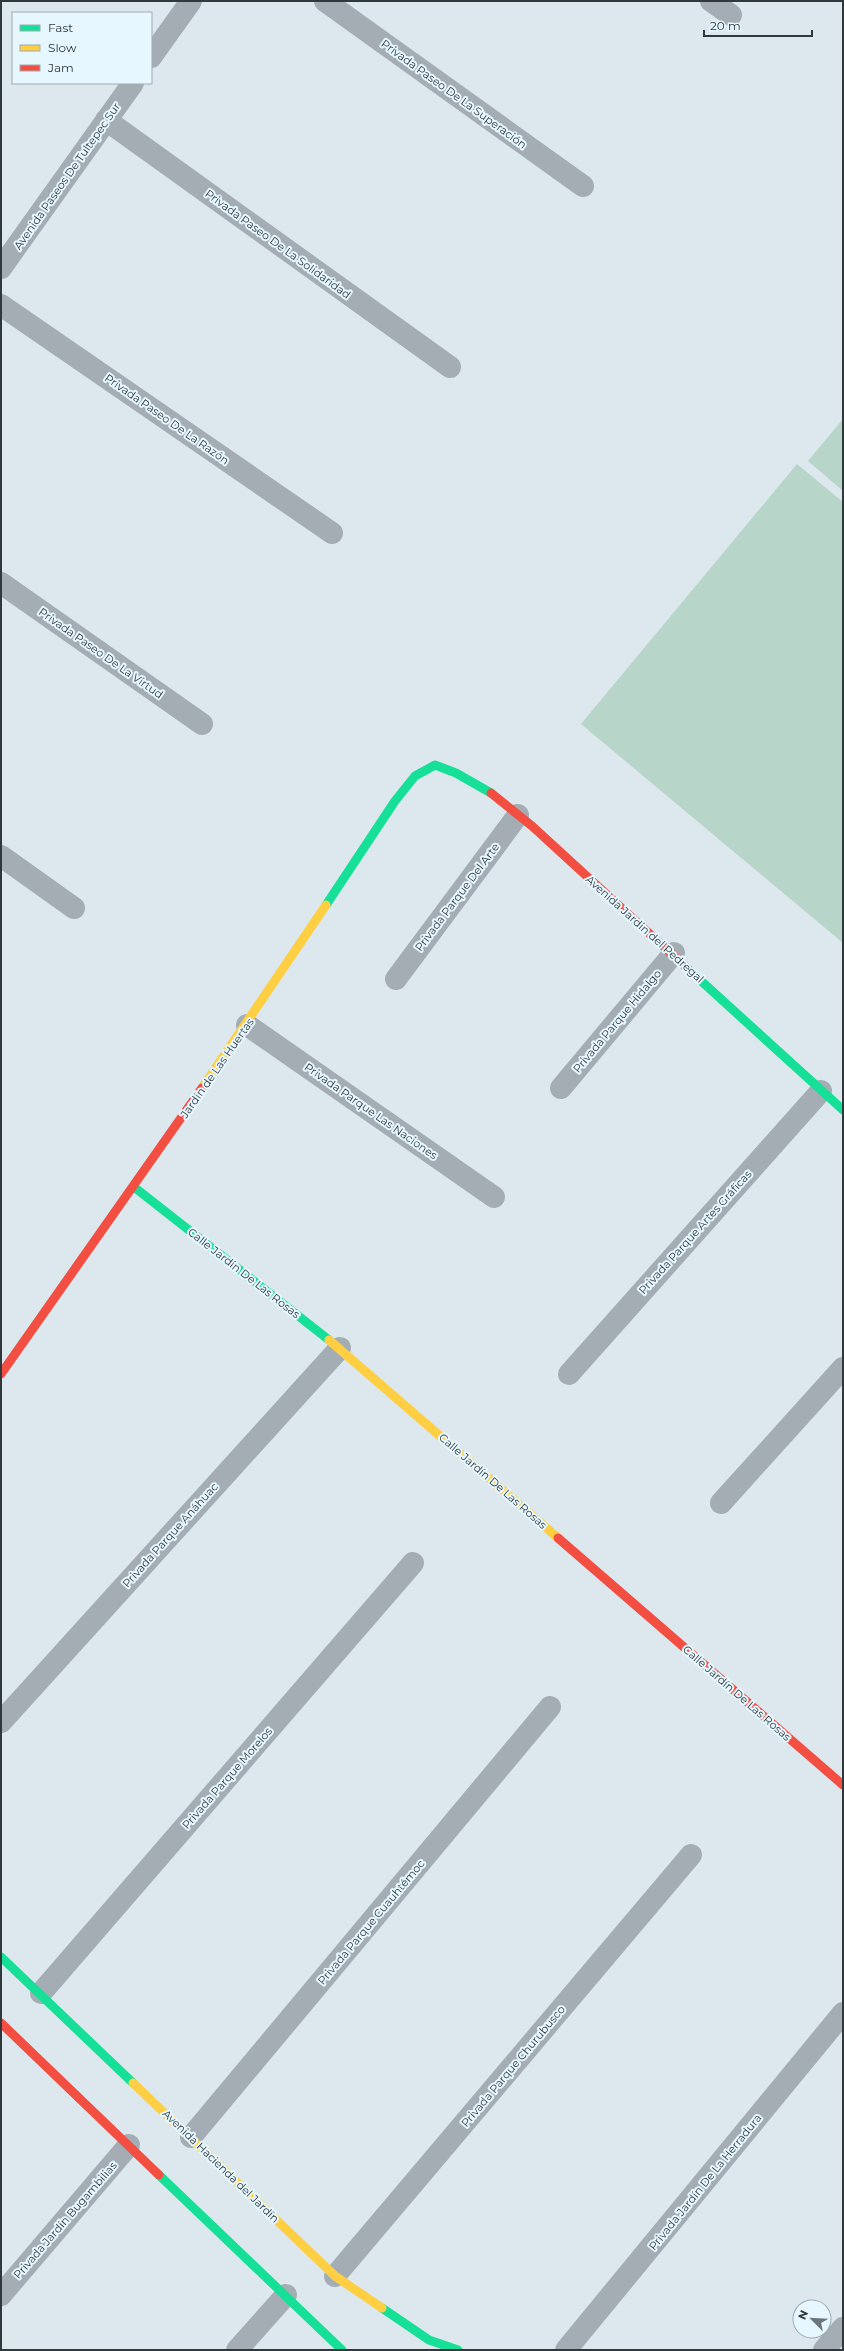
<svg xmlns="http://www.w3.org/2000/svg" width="844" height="2351" font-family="Montserrat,sans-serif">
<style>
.garden{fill:#b7d5c8}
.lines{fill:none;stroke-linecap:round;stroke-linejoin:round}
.street{stroke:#a4acb4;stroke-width:22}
.fast{stroke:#16e098;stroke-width:9}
.slow{stroke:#ffcf43;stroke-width:9}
.jam{stroke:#f24e42;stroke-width:9}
.labels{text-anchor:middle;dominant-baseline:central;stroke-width:4;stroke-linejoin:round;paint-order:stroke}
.street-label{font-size:11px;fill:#30383c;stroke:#e6f7ff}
</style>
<rect width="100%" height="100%" fill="#dce8ed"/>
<path class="garden" d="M 843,419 L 843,491 L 808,461 Z
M 797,464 L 843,502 L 843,943 L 581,724 Z"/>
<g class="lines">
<path class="street" d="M 325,1 L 583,186
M 711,1 L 731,15
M 151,57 L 191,1
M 106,120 L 450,367
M 1,268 L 133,83
M 1,305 L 332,533
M 1,583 L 202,724
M 1,856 L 74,908
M 396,979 L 518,815
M 247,1025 L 494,1197
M 561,1088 L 674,953
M 569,1374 L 821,1091
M 721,1503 L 843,1368
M 1,1722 L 340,1348
M 41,1993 L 413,1563
M 191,2137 L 550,1707
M 335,2276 L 691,1855
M 1,2295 L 129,2145
M 237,2350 L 286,2295
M 566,2350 L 843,2013
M 824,2350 L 843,2328"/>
<path class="fast" d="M 326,905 L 395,801 L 415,776 L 435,765 L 456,773 L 491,793
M 688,969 L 843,1110
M 134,1187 L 329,1340
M 1,1957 L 133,2083
M 159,2175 L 342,2350
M 382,2308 L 429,2340 L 458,2350"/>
<path class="slow" d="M 202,1088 L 326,905
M 329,1340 L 558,1538
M 133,2083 L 335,2276 L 382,2308"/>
<path class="jam" d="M 491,793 L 532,826 L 688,969
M 1,1374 L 202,1088
M 558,1538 L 843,1785
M 1,2023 L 159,2175"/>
</g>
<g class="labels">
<g class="street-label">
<text transform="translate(454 94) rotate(36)">Privada Paseo De La Superación</text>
<text transform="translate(67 176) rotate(-55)">Avenida Paseos De Tultepec Sur</text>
<text transform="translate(278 244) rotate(36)">Privada Paseo De La Solidaridad</text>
<text transform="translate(167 419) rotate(35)">Privada Paseo De La Razón</text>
<text transform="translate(101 653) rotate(35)">Privada Paseo De La Virtud</text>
<text transform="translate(457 897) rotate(-53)">Privada Parque Del Arte</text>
<text transform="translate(645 929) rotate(42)">Avenida Jardin del Pedregal</text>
<text transform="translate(617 1021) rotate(-50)">Privada Parque Hidalgo</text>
<text transform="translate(217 1068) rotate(-55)">Jardín de Las Huertas</text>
<text transform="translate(371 1111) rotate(35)">Privada Parque Las Naciones</text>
<text transform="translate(695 1232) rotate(-48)">Privada Parque Artes Gráficas</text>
<text transform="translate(244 1273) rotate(38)">Calle Jardín De Las Rosas</text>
<text transform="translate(493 1481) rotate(41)">Calle Jardín De Las Rosas</text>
<text transform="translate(170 1535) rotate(-48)">Privada Parque Anáhuac</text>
<text transform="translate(737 1693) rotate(41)">Calle Jardín De Las Rosas</text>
<text transform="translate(227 1778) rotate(-49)">Privada Parque Morelos</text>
<text transform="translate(371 1922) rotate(-50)">Privada Parque Cuauhtémoc</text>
<text transform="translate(513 2066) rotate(-50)">Privada Parque Churubusco</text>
<text transform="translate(221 2166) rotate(44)">Avenida Hacienda del Jardín</text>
<text transform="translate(705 2182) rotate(-51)">Privada Jardín De La Herradura</text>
<text transform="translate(65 2220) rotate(-49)">Privada Jardín Bugambilias</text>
</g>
</g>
<rect width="844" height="2351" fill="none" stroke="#30383c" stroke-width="4"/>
<rect x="12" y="12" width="140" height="72" fill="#e6f7ff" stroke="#9dabb1"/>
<rect x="20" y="25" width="20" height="6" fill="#16e098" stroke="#9dabb1"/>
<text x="48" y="32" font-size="12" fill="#30383c">Fast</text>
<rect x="20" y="45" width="20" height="6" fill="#ffcf43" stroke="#9dabb1"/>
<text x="48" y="52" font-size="12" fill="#30383c">Slow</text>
<rect x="20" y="65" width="20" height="6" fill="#f24e42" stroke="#9dabb1"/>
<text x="48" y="72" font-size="12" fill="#30383c">Jam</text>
<g transform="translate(812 2319) rotate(294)"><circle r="19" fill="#e6f7ff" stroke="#9dabb1"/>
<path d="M0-3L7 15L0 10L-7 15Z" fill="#6c767a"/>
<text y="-6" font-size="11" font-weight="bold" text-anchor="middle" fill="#30383c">N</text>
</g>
<path d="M704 30v6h108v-6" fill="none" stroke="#30383c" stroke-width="2"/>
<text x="710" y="30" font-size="12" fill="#30383c" stroke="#e6f7ff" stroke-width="3" paint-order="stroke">20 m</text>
</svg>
